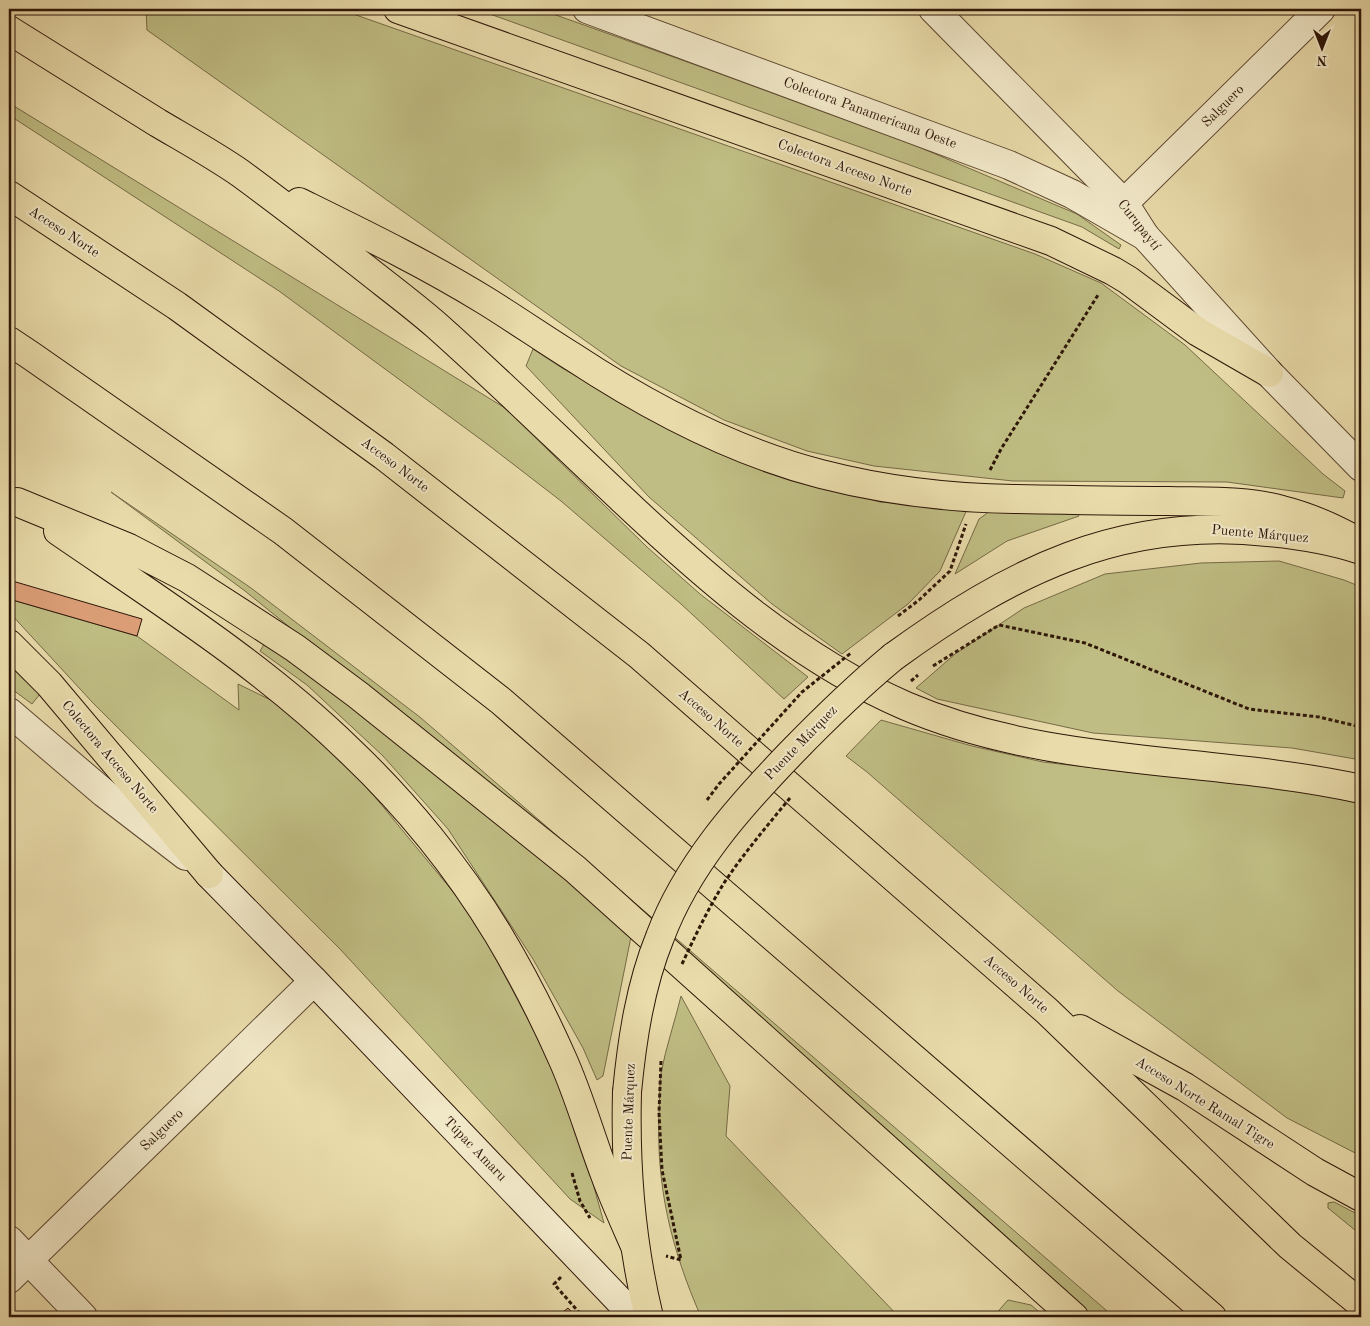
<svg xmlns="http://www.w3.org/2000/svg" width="1370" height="1326" font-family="'Old Standard TT',serif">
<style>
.green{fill:#bfbd83;stroke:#766a46}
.building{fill:#db9e77;stroke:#2e1608}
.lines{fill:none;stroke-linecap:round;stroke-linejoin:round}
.minor-casing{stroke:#5d4730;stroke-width:30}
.tertiary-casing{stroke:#5d4730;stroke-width:30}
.secondary-casing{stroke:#2e1608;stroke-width:30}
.primary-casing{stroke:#2e1608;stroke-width:30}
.motorway-casing{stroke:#2e1608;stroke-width:30}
.path{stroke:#2e1608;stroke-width:3;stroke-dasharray:4 2.5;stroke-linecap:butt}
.minor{stroke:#f1e8c8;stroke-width:28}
.tertiary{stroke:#f1e8c8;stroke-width:28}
.secondary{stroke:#f1e8c8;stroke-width:28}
.primary{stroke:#e9dbaa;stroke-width:28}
.motorway{stroke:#e9dbaa;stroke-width:28}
.primary-bridge-casing{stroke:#2e1608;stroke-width:30;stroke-linecap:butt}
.path-bridge{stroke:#2e1608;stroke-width:3;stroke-dasharray:4 2.5;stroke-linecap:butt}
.primary-bridge{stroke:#e9dbaa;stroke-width:28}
.labels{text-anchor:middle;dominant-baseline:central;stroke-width:4;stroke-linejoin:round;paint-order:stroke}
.street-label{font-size:14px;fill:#2e1608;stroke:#f1e8c8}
</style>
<rect width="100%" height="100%" fill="#e9dbaa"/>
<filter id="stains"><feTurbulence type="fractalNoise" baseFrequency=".004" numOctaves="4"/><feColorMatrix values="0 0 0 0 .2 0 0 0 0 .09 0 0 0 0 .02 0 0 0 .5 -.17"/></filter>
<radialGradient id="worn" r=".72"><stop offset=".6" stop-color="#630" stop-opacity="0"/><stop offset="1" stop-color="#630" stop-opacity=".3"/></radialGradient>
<path class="green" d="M 146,9 L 339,9 L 1035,254 L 1101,283 L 1185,345 L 1323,474 L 1345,491 L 1343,498 L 1227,482 L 1013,481 L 874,466 L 807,451 L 724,420 L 621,366 L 147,30 Z
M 476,9 L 539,9 L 794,100 L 907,142 L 1077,214 L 1121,245 L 1119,249 L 1082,227 Z
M 9,103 L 505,408 L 647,547 L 700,594 L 808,677 L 784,699 L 681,604 L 561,501 L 487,444 L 279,291 L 9,115 Z
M 533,349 L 562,368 L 654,421 L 711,449 L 769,470 L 880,502 L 968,507 L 940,571 L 908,604 L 842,654 L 772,604 L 649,497 L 526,366 Z
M 111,492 L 251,588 L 421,718 L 1114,1317 L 1079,1317 L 445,753 L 245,591 Z
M 1075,508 L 1079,516 L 1007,541 L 955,574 L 979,519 L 990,511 Z
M 1279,561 L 1344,580 L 1361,587 L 1361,760 L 1292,748 L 1093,733 L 937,699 L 916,688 L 955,654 L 1024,608 L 1105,574 L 1201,563 Z
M 9,599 L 137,636 L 239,710 L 238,684 L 289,709 L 361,780 L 473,916 L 531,1025 L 575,1119 L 604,1223 L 570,1199 L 340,949 L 93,703 L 9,612 Z
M 266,641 L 317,673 L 632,932 L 603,1076 L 597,1080 L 583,1048 L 533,959 L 448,829 L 383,756 L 307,685 L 260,651 Z
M 9,664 L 40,694 L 32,704 L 9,687 Z
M 881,720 L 972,746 L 1043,762 L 1128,772 L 1215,779 L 1361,800 L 1361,1156 L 1287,1118 L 1118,991 L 867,772 L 846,756 Z
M 681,996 L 730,1086 L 726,1136 L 899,1317 L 701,1317 C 671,1248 656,1187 659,1111 C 660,1099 659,1085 661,1073 C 666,1047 675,1021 681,996 Z
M 1334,1202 L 1361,1216 L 1361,1235 L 1328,1208 L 1328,1203 Z
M 1008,1300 L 1031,1305 L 1045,1317 L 993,1317 Z"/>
<path class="building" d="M 9,580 L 142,619 L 137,636 L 9,599 Z
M 568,1308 L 576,1317 L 557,1317 Z"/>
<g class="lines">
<defs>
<path id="minor" d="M 933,9 L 1124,203 L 1145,236
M 1124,203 L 1321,9
M 9,1240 L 83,1317
M 9,1279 L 314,981"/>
<path id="tertiary" d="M 587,9 L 1009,165 L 1072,194 L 1145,236 L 1269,373 L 1361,467
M 9,712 L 104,793 L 186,856"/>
<path id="secondary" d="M 209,874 L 314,981 L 635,1317"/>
<path id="primary" d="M 893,657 C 1010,572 1120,516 1268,532 C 1300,535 1331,540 1361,550
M 627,1092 C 625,1168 631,1243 649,1317"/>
<path id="motorway" d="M 398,9 L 1051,241 L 1113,271 L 1128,280 L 1198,332 L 1269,373
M 9,30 C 59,61 109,92 158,123 C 185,139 214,155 240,173 C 281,203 321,234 361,265 C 386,285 412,304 436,325 C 500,382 561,442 623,500 C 708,580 798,659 906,706 C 1051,768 1210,756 1361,789
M 9,195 L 177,306 L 384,456 L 639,655 L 1047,1011 L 1290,1246 L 1361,1304
M 299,202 C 362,233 426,264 486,301 C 515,319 544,339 573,357 C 649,407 732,451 821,474 C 883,490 949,498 1014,499 C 1065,500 1117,501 1168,501 C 1206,502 1246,500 1282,510 C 1311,517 1336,529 1361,543
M 9,341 L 30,355 L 283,531 L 501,701 L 1212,1317
M 17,502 L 129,548 L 187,578 L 295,648 L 358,695 L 575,869 L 1074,1317
M 58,531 C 157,599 263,666 349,750 C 405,803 458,868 498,934 C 522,974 544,1017 563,1060 C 579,1096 590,1135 604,1172 C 613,1197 624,1221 635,1246
M 9,644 L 49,684 L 209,874
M 1080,1029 L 1185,1087 L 1315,1172 L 1361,1197"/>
</defs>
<use href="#minor" class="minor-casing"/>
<use href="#tertiary" class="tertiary-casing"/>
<use href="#secondary" class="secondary-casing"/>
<use href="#primary" class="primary-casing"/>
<use href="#motorway" class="motorway-casing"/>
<path class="path" d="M 990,470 L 1001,449 L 1098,295
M 898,616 L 919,600 L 950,571 L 966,524
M 933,666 L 999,625 L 1085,643 L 1249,709 L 1319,717 L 1361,727
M 661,1061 L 659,1113 L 662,1170 L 681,1260 L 666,1256
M 572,1173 L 580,1201 L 590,1218
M 561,1277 L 554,1284 L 583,1317"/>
<use href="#minor" class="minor"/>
<use href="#tertiary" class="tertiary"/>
<use href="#secondary" class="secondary"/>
<use href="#primary" class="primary"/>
<use href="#motorway" class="motorway"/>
<defs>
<path id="primary-bridge" d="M 627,1092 C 632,1040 640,986 660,937 C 687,865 739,807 791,753 C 824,719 857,687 893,657"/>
</defs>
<use href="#primary-bridge" class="primary-bridge-casing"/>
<path class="path-bridge" d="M 911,681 L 918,675
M 707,800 L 719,784 L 802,692 L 851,653
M 682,964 C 695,936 708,909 724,883 C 744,853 767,826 790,798"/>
<use href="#primary-bridge" class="primary-bridge"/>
</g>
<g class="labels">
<g class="street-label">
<text transform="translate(1223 106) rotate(-45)">Salguero</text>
<text transform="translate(870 113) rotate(20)">Colectora Panamericana Oeste</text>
<text transform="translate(845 168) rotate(20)">Colectora Acceso Norte</text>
<text transform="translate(1139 225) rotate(52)">Curupaytí</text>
<text transform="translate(64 232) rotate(33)">Acceso Norte</text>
<text transform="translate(395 465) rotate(37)">Acceso Norte</text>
<text transform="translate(1260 534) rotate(5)">Puente Márquez</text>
<text transform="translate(711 718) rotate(41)">Acceso Norte</text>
<text transform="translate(801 743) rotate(-46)">Puente Márquez</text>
<text transform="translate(110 757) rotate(50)">Colectora Acceso Norte</text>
<text transform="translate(1016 984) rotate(41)">Acceso Norte</text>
<text transform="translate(1205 1103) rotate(32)">Acceso Norte Ramal Tigre</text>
<text transform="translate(629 1112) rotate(-88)">Puente Márquez</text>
<text transform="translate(162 1130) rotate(-44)">Salguero</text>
<text transform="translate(475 1149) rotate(46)">Túpac Amaru</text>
</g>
</g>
<rect width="1370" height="1326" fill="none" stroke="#e9dbaa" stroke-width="30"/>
<rect x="10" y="10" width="1350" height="1306" fill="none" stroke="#2e1608" stroke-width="2.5"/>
<rect x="15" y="15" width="1340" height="1296" fill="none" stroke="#2e1608"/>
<g transform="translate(1322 48) rotate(180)" stroke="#f1e8c8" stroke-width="4" paint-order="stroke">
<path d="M0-4L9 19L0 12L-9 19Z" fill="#2e1608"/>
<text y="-8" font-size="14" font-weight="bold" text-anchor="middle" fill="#2e1608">N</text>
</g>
<rect width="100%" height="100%" filter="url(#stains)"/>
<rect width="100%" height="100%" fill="url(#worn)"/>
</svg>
